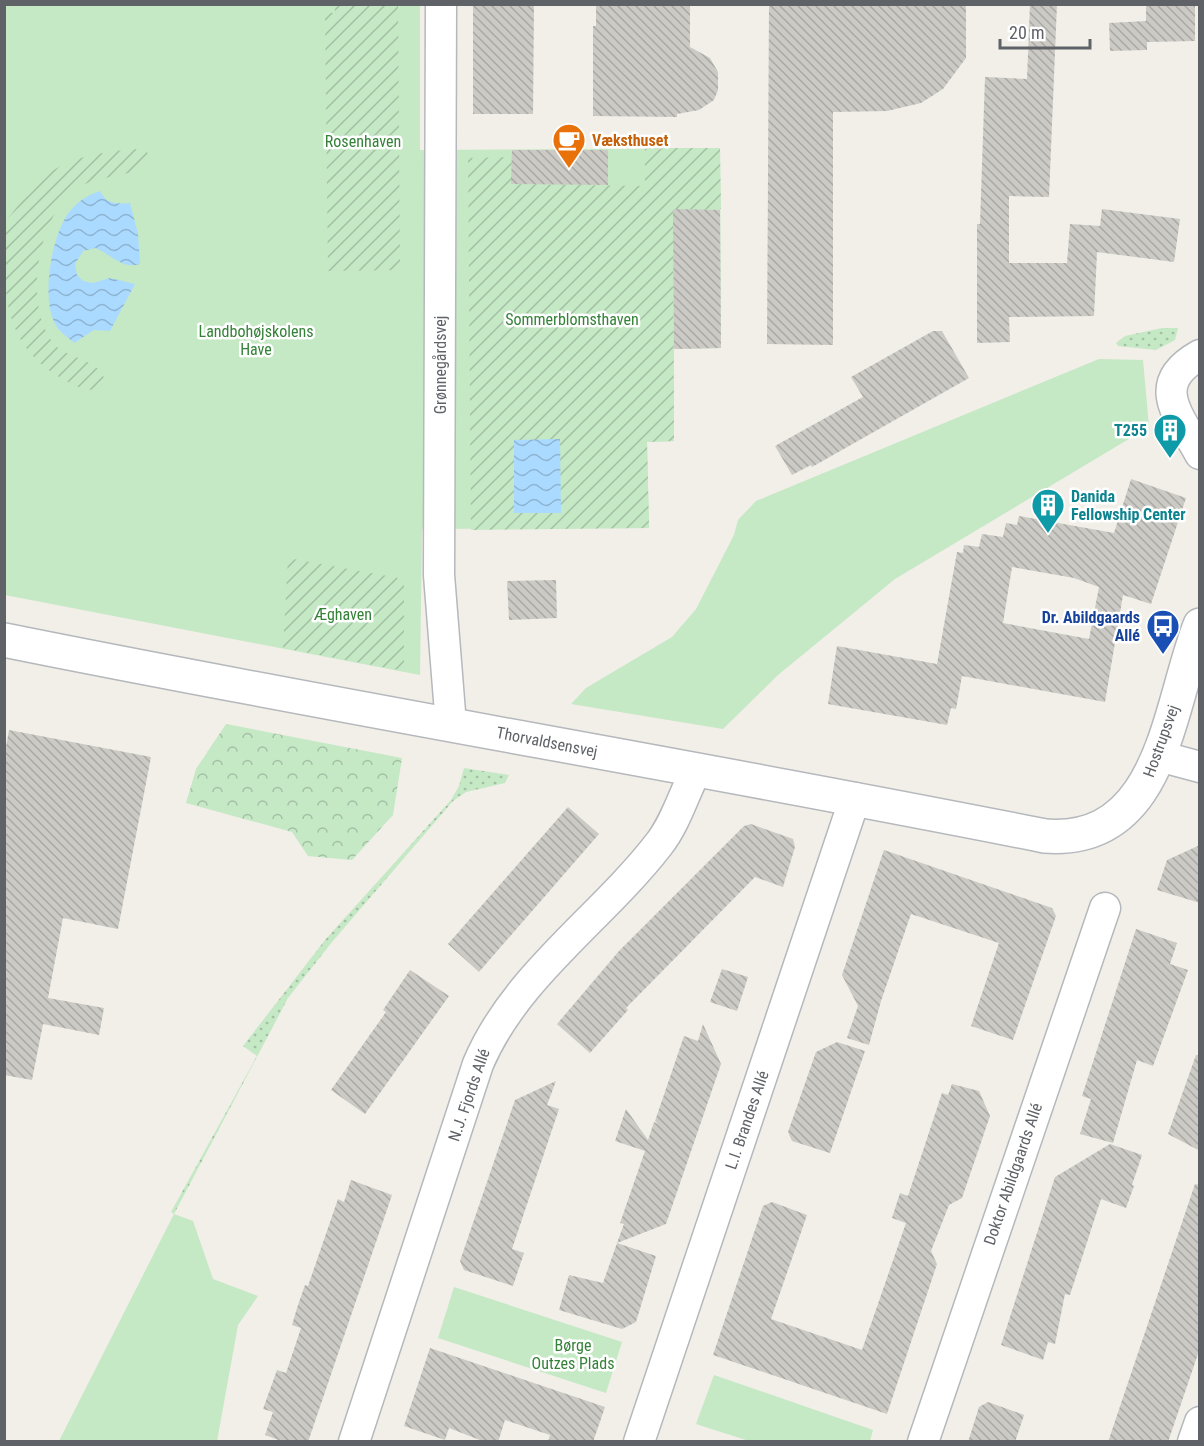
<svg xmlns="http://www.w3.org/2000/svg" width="1204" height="1446" font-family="'Roboto Condensed',sans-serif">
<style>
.grass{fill:url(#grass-dots)}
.forest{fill:url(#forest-crowns)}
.park{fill:#c5e8c5}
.garden{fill:url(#garden-furrows)}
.water{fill:url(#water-waves)}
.building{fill:url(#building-back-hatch);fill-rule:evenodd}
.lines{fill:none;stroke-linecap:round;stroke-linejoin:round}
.minor-casing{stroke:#b5b8bc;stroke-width:33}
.tertiary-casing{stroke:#b5b8bc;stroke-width:36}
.minor{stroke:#fff;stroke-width:30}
.tertiary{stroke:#fff;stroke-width:33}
.labels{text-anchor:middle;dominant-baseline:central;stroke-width:5;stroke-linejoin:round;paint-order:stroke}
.food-label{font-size:16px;font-weight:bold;fill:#c56008;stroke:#fff;text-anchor:start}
.park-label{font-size:16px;fill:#348238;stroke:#fff}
.street-label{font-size:16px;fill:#5f6368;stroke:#fff}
.culture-label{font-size:16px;font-weight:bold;fill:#0d838f;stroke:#fff;text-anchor:end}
.transit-label{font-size:16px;font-weight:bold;fill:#164399;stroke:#fff;text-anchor:end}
</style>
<defs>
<pattern id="grass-dots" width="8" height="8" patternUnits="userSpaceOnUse" patternTransform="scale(1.5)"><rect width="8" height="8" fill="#c5e8c5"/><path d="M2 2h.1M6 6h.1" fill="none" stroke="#a3c0a4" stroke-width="1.8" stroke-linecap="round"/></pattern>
<pattern id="forest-crowns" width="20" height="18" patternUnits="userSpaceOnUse" patternTransform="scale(1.5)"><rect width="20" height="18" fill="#c5e8c5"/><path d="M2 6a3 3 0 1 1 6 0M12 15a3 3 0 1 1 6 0" fill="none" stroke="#a3c0a4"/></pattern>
<pattern id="garden-furrows" width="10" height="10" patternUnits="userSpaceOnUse" patternTransform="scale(1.5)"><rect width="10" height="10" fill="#c5e8c5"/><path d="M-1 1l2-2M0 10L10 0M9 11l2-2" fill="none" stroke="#a3c0a4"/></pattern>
<pattern id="water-waves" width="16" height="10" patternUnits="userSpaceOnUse" patternTransform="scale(1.5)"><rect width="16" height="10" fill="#aadaff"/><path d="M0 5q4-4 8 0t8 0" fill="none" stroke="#8eb4d2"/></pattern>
<pattern id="building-back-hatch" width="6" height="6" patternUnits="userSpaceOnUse" patternTransform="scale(1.5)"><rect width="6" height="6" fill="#cccac5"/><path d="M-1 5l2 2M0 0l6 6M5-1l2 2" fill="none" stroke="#a9a8a4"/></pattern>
</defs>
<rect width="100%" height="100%" fill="#f1efe8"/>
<path class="grass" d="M 1162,328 L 1178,328 L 1175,340 L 1156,350 L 1118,346 L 1116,343 L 1125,336 Z
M 464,768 L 509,775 L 505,783 L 466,792 L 453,801 L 332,942 L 288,998 L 174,1214 L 171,1212 L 257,1056 L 243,1046 L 325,940 L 451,800 L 459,786 Z"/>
<path class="forest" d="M 226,724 L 402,758 L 393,815 L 352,860 L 308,856 L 292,832 L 186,803 L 196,769 Z"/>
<path class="park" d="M 4,5 L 420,5 L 420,150 L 720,148 L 721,348 L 674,349 L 674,441 L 647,442 L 649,528 L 422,529 L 420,675 L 5,595 Z
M 1099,359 L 1143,360 L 1149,427 L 895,579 L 778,675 L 723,729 L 571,704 L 586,688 L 672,637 L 696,609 L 734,535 L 738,520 L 756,501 Z
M 174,1214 L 193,1221 L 213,1279 L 258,1296 L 238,1325 L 217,1441 L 59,1441 Z
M 454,1287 L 622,1342 L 606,1393 L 438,1338 Z
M 714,1375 L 873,1430 L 870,1441 L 749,1441 L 696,1424 Z"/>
<path class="garden" d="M 335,5 L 398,5 L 400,270 L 328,271 L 325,13 L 335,13 Z
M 645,148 L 720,148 L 721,209 L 673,210 L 674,441 L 647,442 L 649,528 L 471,530 L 468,158 L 512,157 L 512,184 L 645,186 Z
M 135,149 L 147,152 L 149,158 L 146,167 C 122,178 94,175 73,191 C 36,221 22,312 57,347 C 72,360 104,360 105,384 L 102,388 C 86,394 72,384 59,377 C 0,340 4,290 5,222 C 16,209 26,194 38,182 C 64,157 101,152 135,149 Z
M 288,558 L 404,579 L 404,671 L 283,648 Z"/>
<path class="water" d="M 100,191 C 106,204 116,204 130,203 L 138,234 L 140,264 C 121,270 110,253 95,248 L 83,251 L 75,264 L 77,275 L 83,281 L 93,283 L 110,278 L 135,284 L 110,331 L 94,330 L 74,343 C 69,338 61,333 57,327 C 40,302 51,239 67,215 C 75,203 87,195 100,191 Z
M 560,439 L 561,513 L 514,513 L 514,440 Z"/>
<path class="building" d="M 473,4 L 534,4 L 533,114 L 473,114 Z
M 596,4 L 690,4 L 690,47 L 710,58 L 718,72 L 718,90 L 714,100 L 699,110 L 677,114 L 677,117 L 593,116 L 593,26 L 596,26 Z
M 769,4 L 966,4 L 966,58 L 943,89 L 921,103 L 887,111 L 833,112 L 833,345 L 767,344 Z
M 1030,4 L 1057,4 L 1049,197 L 1009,196 L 1009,263 L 1067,263 L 1070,224 L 1100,226 L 1102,209 L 1180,219 L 1174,262 L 1097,252 L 1094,316 L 1009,317 L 1010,342 L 977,343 L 977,224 L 980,224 L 985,77 L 1027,79 Z
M 1146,4 L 1195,4 L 1195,41 L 1147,42 L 1147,50 L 1110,51 L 1109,23 L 1146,21 Z
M 512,150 L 608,150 L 608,185 L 511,184 Z
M 673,209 L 720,210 L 721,348 L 674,349 Z
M 933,331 L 942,331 L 969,378 L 812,467 L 811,465 L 792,475 L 775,446 L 863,397 L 851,377 Z
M 1131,479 L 1186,498 L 1151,604 L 1123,595 L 1105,702 L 962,676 L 956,709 L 951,708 L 947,725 L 828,704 L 837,646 L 937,664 L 957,552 L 963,553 L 964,545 L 979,547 L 982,534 L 1003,537 L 1006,523 L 1017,525 L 1019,516 L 1114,533 ZM 1012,567 L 1074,578 L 1099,587 L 1089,639 L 1003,623 Z
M 556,580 L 557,618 L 509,620 L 507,581 Z
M 9,730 L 151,757 L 118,929 L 63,918 L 48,998 L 104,1008 L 99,1035 L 43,1024 L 32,1080 L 4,1075 L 4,758 Z
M 568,807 L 599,834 L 479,972 L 448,944 Z
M 751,824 L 793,839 L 795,847 L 783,887 L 755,877 L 626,1008 L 628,1010 L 590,1053 L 557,1024 L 619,951 L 744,826 Z
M 1200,845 L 1200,903 L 1157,890 L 1167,860 Z
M 884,850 L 1052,908 L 1056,916 L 1013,1040 L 971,1026 L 999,943 L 911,914 L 881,1001 L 869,1045 L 847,1038 L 858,1006 L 842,975 Z
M 1136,929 L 1177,943 L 1170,964 L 1188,970 L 1153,1066 L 1137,1060 L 1113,1143 L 1080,1134 L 1091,1099 L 1082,1096 Z
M 722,969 L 748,977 L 737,1011 L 710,1002 Z
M 410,970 L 449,996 L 365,1114 L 331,1090 L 386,1012 L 383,1010 Z
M 703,1024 L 721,1064 L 666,1224 L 617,1243 L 624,1224 L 620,1223 L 645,1151 L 615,1141 L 626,1109 L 648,1140 L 654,1122 L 658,1124 L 655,1121 L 684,1036 L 698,1041 Z
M 837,1042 L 865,1051 L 830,1153 L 792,1141 L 788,1132 L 816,1052 Z
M 1196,1055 L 1200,1055 L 1200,1151 L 1168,1134 Z
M 556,1081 L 547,1105 L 559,1109 L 512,1249 L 524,1253 L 513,1286 L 464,1270 L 460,1261 L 515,1100 Z
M 952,1084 L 979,1091 L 990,1116 L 962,1198 L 949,1205 L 931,1251 L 937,1264 L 887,1414 L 713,1355 L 763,1206 L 772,1202 L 807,1215 L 771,1319 L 862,1350 L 906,1223 L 892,1218 L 900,1193 L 908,1196 L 942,1093 L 948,1095 Z
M 1110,1144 L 1142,1155 L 1132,1185 L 1134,1186 L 1126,1208 L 1101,1199 L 1070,1295 L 1065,1294 L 1055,1344 L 1048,1342 L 1043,1360 L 1001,1345 L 1055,1177 Z
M 351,1180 L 392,1195 L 308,1442 L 284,1442 L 265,1435 L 273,1412 L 263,1409 L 277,1370 L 286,1373 L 301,1328 L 292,1325 L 297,1308 L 305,1285 L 308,1286 L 338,1199 L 344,1202 Z
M 1195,1184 L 1200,1185 L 1200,1348 L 1168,1442 L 1108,1442 Z
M 617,1243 L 656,1256 L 636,1322 L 622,1329 L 559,1310 L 569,1275 L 603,1283 Z
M 430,1348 L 605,1407 L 593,1442 L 548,1442 L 550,1435 L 505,1420 L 498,1442 L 485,1442 L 449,1428 L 445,1440 L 404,1426 Z
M 988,1402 L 1024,1415 L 1015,1442 L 968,1442 L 979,1407 Z"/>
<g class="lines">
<defs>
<path id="minor" d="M 441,4 L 439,575 L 451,725
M 1200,355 C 1148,384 1179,415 1200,454
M 1159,756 L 1200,767
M 354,1442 L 478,1064 C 515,976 602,918 659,844 C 675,824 684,794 696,770
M 639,1442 L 855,798
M 923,1442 L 1105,908
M 1193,1442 L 1200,1422"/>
<path id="tertiary" d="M 4,640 C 350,710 699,767 1045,836 C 1163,845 1168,707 1200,625"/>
</defs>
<use href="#minor" class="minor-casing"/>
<use href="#tertiary" class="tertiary-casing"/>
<use href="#minor" class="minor"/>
<use href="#tertiary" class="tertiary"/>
</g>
<defs>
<symbol id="cafe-pin" viewBox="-11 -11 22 30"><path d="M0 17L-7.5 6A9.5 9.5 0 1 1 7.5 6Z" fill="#e8710a" stroke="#fff"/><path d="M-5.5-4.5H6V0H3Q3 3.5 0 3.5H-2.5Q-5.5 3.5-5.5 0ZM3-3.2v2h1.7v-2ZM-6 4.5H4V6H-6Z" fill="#fff"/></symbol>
<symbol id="building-pin" viewBox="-11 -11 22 30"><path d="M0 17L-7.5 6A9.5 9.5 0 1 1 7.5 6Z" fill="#0f9aa8" stroke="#fff"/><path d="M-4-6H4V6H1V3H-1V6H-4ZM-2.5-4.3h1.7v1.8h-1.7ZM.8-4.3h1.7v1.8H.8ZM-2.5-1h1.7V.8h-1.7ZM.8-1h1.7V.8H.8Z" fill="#fff"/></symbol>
<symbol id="bus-pin" viewBox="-11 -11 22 30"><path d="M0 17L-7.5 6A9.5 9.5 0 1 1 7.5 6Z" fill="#1a4fb4" stroke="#fff"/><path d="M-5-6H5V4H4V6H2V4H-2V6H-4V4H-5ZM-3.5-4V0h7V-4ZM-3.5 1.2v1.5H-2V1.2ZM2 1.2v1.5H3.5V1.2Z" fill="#fff"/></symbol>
</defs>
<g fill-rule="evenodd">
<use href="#cafe-pin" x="550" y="121" width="38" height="52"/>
<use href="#building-pin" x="1151" y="411" width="38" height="52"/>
<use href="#building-pin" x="1029" y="486" width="38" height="52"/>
<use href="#bus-pin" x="1144" y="607" width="38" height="52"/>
</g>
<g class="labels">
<g class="food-label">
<text x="592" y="140">Væksthuset</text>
</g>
<g class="park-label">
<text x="363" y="141">Rosenhaven</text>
<text x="572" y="319">Sommerblomsthaven</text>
<text x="256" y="331">Landbohøjskolens<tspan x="256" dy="18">Have</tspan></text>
<text x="343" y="614">Æghaven</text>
<text x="573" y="1345">Børge<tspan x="573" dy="18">Outzes Plads</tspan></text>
</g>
<g class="street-label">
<text transform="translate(440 365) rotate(-90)">Grønnegårdsvej</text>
<text transform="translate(1161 741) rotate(-70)">Hostrupsvej</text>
<text transform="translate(547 742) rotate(11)">Thorvaldsensvej</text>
<text transform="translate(469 1095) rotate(-71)">N.J. Fjords Allé</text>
<text transform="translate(747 1120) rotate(-71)">L.I. Brandes Allé</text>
<text transform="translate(1013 1174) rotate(-71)">Doktor Abildgaards Allé</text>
</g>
<g class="culture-label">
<text x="1147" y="430">T255</text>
<text x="1071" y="496" text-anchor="start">Danida<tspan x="1071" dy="18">Fellowship Center</tspan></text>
</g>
<g class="transit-label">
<text x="1140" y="617">Dr. Abildgaards<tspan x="1140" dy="18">Allé</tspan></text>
</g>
</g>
<rect width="1204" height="1446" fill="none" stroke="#5f6368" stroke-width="12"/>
<path d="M1000 39v9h90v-9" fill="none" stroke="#5f6368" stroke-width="3"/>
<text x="1009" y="39" font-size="18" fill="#5f6368" stroke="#ffffff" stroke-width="4.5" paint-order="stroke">20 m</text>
</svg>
